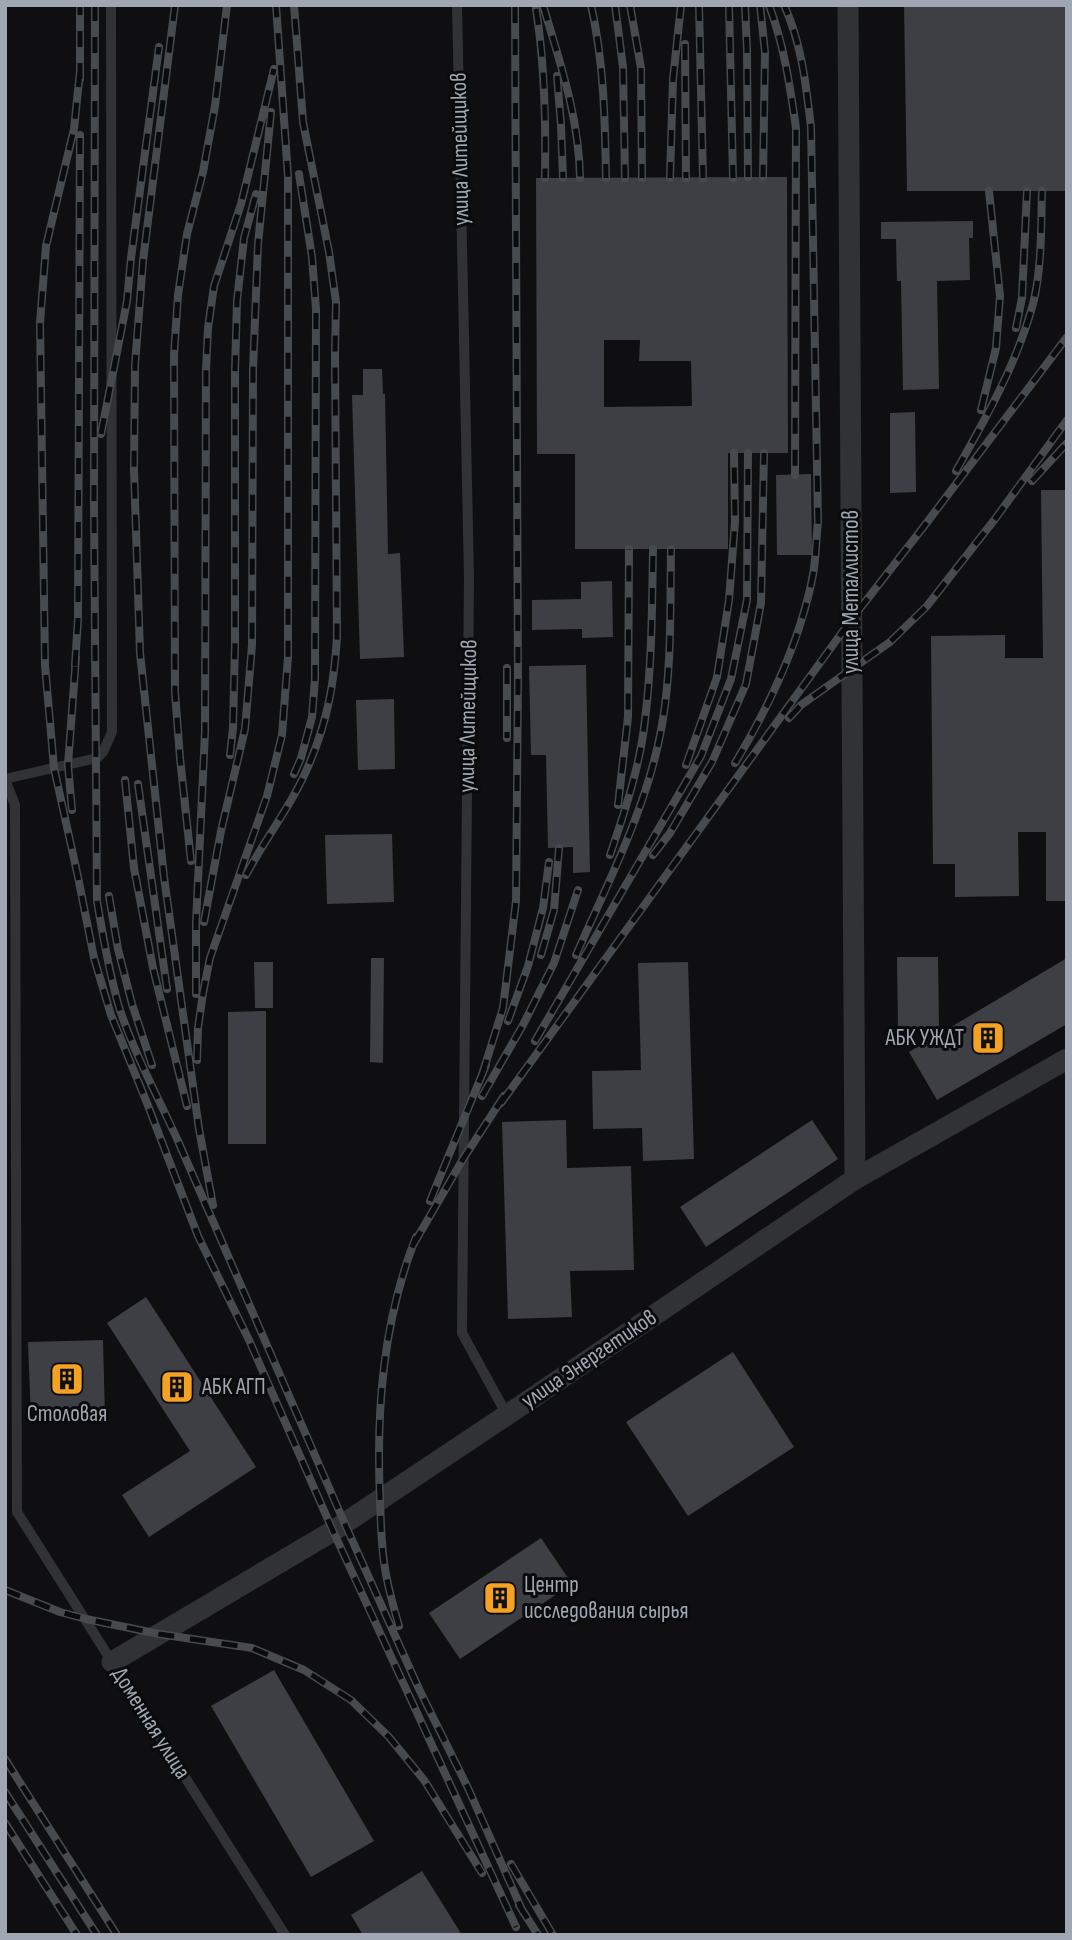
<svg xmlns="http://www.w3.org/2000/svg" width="1072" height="1940" font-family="'Sofia Sans Condensed',sans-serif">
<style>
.building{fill:#3e3f44;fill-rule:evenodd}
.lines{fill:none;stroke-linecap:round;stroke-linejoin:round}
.service{stroke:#303236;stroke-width:10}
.minor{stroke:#303236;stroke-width:21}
.rail-casing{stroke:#474a4f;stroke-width:8}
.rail{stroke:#0a0b0c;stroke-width:5;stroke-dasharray:16;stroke-linecap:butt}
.labels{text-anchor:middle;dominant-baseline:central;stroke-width:6;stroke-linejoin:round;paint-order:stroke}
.street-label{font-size:23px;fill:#a0a7b2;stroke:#0a0b0c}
.poi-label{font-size:23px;fill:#a0a7b2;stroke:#0a0b0c;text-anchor:start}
</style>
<rect width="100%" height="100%" fill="#0f0f11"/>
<path class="building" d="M 904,5 L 1067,5 L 1067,191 L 907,191 Z
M 787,177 L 788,453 L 728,453 L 728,549 L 575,549 L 575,454 L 537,454 L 536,178 ZM 604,340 L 640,340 L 639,361 L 691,361 L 692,406 L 604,407 Z
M 973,221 L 973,238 L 969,238 L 970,280 L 937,281 L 939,389 L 903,390 L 901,281 L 897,281 L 896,239 L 881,239 L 881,222 Z
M 363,369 L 382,369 L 383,394 L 385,394 L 388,554 L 400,553 L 404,657 L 360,659 L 352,395 L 363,395 Z
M 915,412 L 916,492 L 890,493 L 890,413 Z
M 811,474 L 812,555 L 777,555 L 776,475 Z
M 1041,490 L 1067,490 L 1067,901 L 1046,901 L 1046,832 L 1018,832 L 1019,896 L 955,897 L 955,864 L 933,864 L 931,636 L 1005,635 L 1005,658 L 1043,658 Z
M 612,581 L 613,637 L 582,638 L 582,629 L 532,630 L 532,600 L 581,599 L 581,582 Z
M 586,665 L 590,872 L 573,873 L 573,847 L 548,848 L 546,755 L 531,755 L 529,666 Z
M 394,699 L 395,769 L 358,770 L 356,700 Z
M 392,834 L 394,902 L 327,904 L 325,835 Z
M 897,957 L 938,957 L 939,1027 L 898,1028 Z
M 371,958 L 384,958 L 383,1063 L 370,1062 Z
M 1067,958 L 1067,1024 L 937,1100 L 909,1052 Z
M 254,962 L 273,962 L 273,1008 L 255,1008 Z
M 688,962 L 694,1159 L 643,1161 L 642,1128 L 593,1129 L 592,1071 L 641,1070 L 638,963 Z
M 266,1011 L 266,1144 L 228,1144 L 228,1012 Z
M 566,1120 L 567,1168 L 631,1166 L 634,1270 L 570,1271 L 572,1317 L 508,1319 L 502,1122 Z
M 812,1120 L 838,1159 L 706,1247 L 680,1207 Z
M 146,1297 L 256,1467 L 149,1537 L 122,1495 L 190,1451 L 107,1323 Z
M 103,1340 L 105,1417 L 31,1420 L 28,1342 Z
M 733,1352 L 794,1447 L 688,1516 L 626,1422 Z
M 541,1538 L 572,1584 L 460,1659 L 429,1613 Z
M 274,1670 L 374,1841 L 311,1877 L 211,1706 Z
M 422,1871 L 462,1935 L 363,1935 L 351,1915 Z"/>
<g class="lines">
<path class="service" d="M 111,5 L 112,732 L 103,752 L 97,758 L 5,779 L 15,805 L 17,1512 L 285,1935
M 457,5 L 469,578 L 462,1333 L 507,1415"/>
<path class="minor" d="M 848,5 L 855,1179
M 112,1662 L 333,1531 L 507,1415 L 855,1179 L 1067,1059"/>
<defs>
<path id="rail" d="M 95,5 L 94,505 L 97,901 C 103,937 109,972 119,1007 C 134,1053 158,1097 178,1141 L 344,1522 L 419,1689 L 468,1788 L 523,1912
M 175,5 L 143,261 L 135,365 L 134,469 L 140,653 L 164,877 L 199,1129 L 213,1205
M 543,5 C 560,63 579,117 580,178
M 591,5 C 604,62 605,120 606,178
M 615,5 L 623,67 L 625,178
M 630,5 L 641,68 L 642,178
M 699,5 L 703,178
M 729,5 L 733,178
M 745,5 L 747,50 L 748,177
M 760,5 L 765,52 L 763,177
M 769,5 C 784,45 790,86 796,128 L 795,475
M 536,9 C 545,65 546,121 545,178
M 685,44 L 686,178
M 80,71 L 74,129 L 46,246 L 40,323 L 45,665 L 54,768 L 78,877 L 94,958 L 111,1015 L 147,1103 L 198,1236 L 249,1340 L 333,1531 L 516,1927
M 557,76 L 561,125 L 563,178
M 80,79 L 80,5
M 670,178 L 673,79 L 681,5
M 1016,328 L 1022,298 L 1027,191
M 981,410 L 996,348 L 1000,296 L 989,191
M 101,434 L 127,301 L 131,258 L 159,47
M 956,471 C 986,418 1017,363 1033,304 C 1042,268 1041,227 1042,191
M 1032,481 L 1067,443
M 75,666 L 78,619 L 80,135
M 507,668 L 507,738
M 789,718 L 801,705 L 890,642 L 927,606 L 995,519 L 1067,420
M 230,755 L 233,728 L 235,644 L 235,372 L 237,301 L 244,238 L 256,194
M 735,763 C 770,705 800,642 813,575 C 816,558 816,540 818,522 L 811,127 C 806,86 802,44 784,5
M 686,765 L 717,677 L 729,600 L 735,521 L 734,453
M 294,774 L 301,758 L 312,717 L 315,678 L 316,309 L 312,257 L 299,174
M 125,780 L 134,868 L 153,968 L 187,1106
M 138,784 L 167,989
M 618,805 L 628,717 L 629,549
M 72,810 L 68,765 L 76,657
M 610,855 C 625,811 640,766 645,720 C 652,663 652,606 653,549
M 653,855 L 670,833 L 712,762 L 746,684 L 761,603 L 764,453
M 191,861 L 180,758 L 175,692 L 174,355 L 178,295 L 187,234 L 203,172 L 215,106 L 227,5
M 246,875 C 266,837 294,802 310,762 C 328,719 334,683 337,637 L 335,355 L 336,302 L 329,252 L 303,122 L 294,5
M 109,896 L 118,949 L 132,1004 L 152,1065
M 204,922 L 221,831 L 245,729 L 252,645 L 253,370 L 258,244 L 271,112
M 541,955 L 554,910 L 559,848
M 576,955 C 609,880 648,806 662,725 C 672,669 670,606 671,549
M 196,994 L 196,923 L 205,732 L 206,370 L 208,328 L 214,286 L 241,204 L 274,69
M 508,1021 L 528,966 L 543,908 L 549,862
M 535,1041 L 701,756 L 731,679 L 747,600 L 748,453
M 197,1060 L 198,1028 L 203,993 L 210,958 L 267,796 L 282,735 L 288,657 L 288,176 L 276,5
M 482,1075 L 503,1008 L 516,901 L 518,679 L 515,5
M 482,1096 L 523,1025 L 554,963 L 578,890
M 501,1103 L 851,620 L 925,525 L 1067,337
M 430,1201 L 486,1065
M 413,1245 L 463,1159 L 504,1096
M 5,1590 L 60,1612 L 86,1619 L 159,1634 L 252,1648 L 304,1670 L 351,1700 L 389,1737 L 424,1780 L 482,1873
M 399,1626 C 394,1609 389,1591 386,1574 C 381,1550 381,1524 380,1499 C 376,1410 383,1321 416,1237
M 5,1759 L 117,1935
M 5,1792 L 97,1935
M 5,1823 L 77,1935
M 511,1864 L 553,1935
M 519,1905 L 538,1935"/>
</defs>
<use href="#rail" class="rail-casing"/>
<use href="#rail" class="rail"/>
</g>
<defs>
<symbol id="building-square" viewBox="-11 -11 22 22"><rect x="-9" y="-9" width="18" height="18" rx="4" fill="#f4a124" stroke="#0a0b0c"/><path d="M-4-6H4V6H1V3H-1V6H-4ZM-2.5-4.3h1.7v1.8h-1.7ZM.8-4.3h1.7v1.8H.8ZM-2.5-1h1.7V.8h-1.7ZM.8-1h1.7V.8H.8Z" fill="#111"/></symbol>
</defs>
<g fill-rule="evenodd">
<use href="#building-square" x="969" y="1019" width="38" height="38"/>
<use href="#building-square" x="48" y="1360" width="38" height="38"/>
<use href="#building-square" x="158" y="1368" width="38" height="38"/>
<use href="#building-square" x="481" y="1579" width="38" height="38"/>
</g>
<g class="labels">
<g class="street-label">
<text transform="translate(460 149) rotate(-91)">улица Литейщиков</text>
<text transform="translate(851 592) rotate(-90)">улица Металлистов</text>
<text transform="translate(468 716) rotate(-89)">улица Литейщиков</text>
<text transform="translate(589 1359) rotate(-34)">улица Энергетиков</text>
<text transform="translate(151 1723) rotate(58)">Доменная улица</text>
</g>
<g class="poi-label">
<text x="964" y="1038" text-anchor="end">АБК УЖДТ</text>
<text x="202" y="1387">АБК АГП</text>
<text x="67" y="1414" text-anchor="middle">Столовая</text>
<text x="524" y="1585">Центр<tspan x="524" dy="26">исследования сырья</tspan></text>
</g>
</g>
<rect width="1072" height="1940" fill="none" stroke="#a0a7b2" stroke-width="14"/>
</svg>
